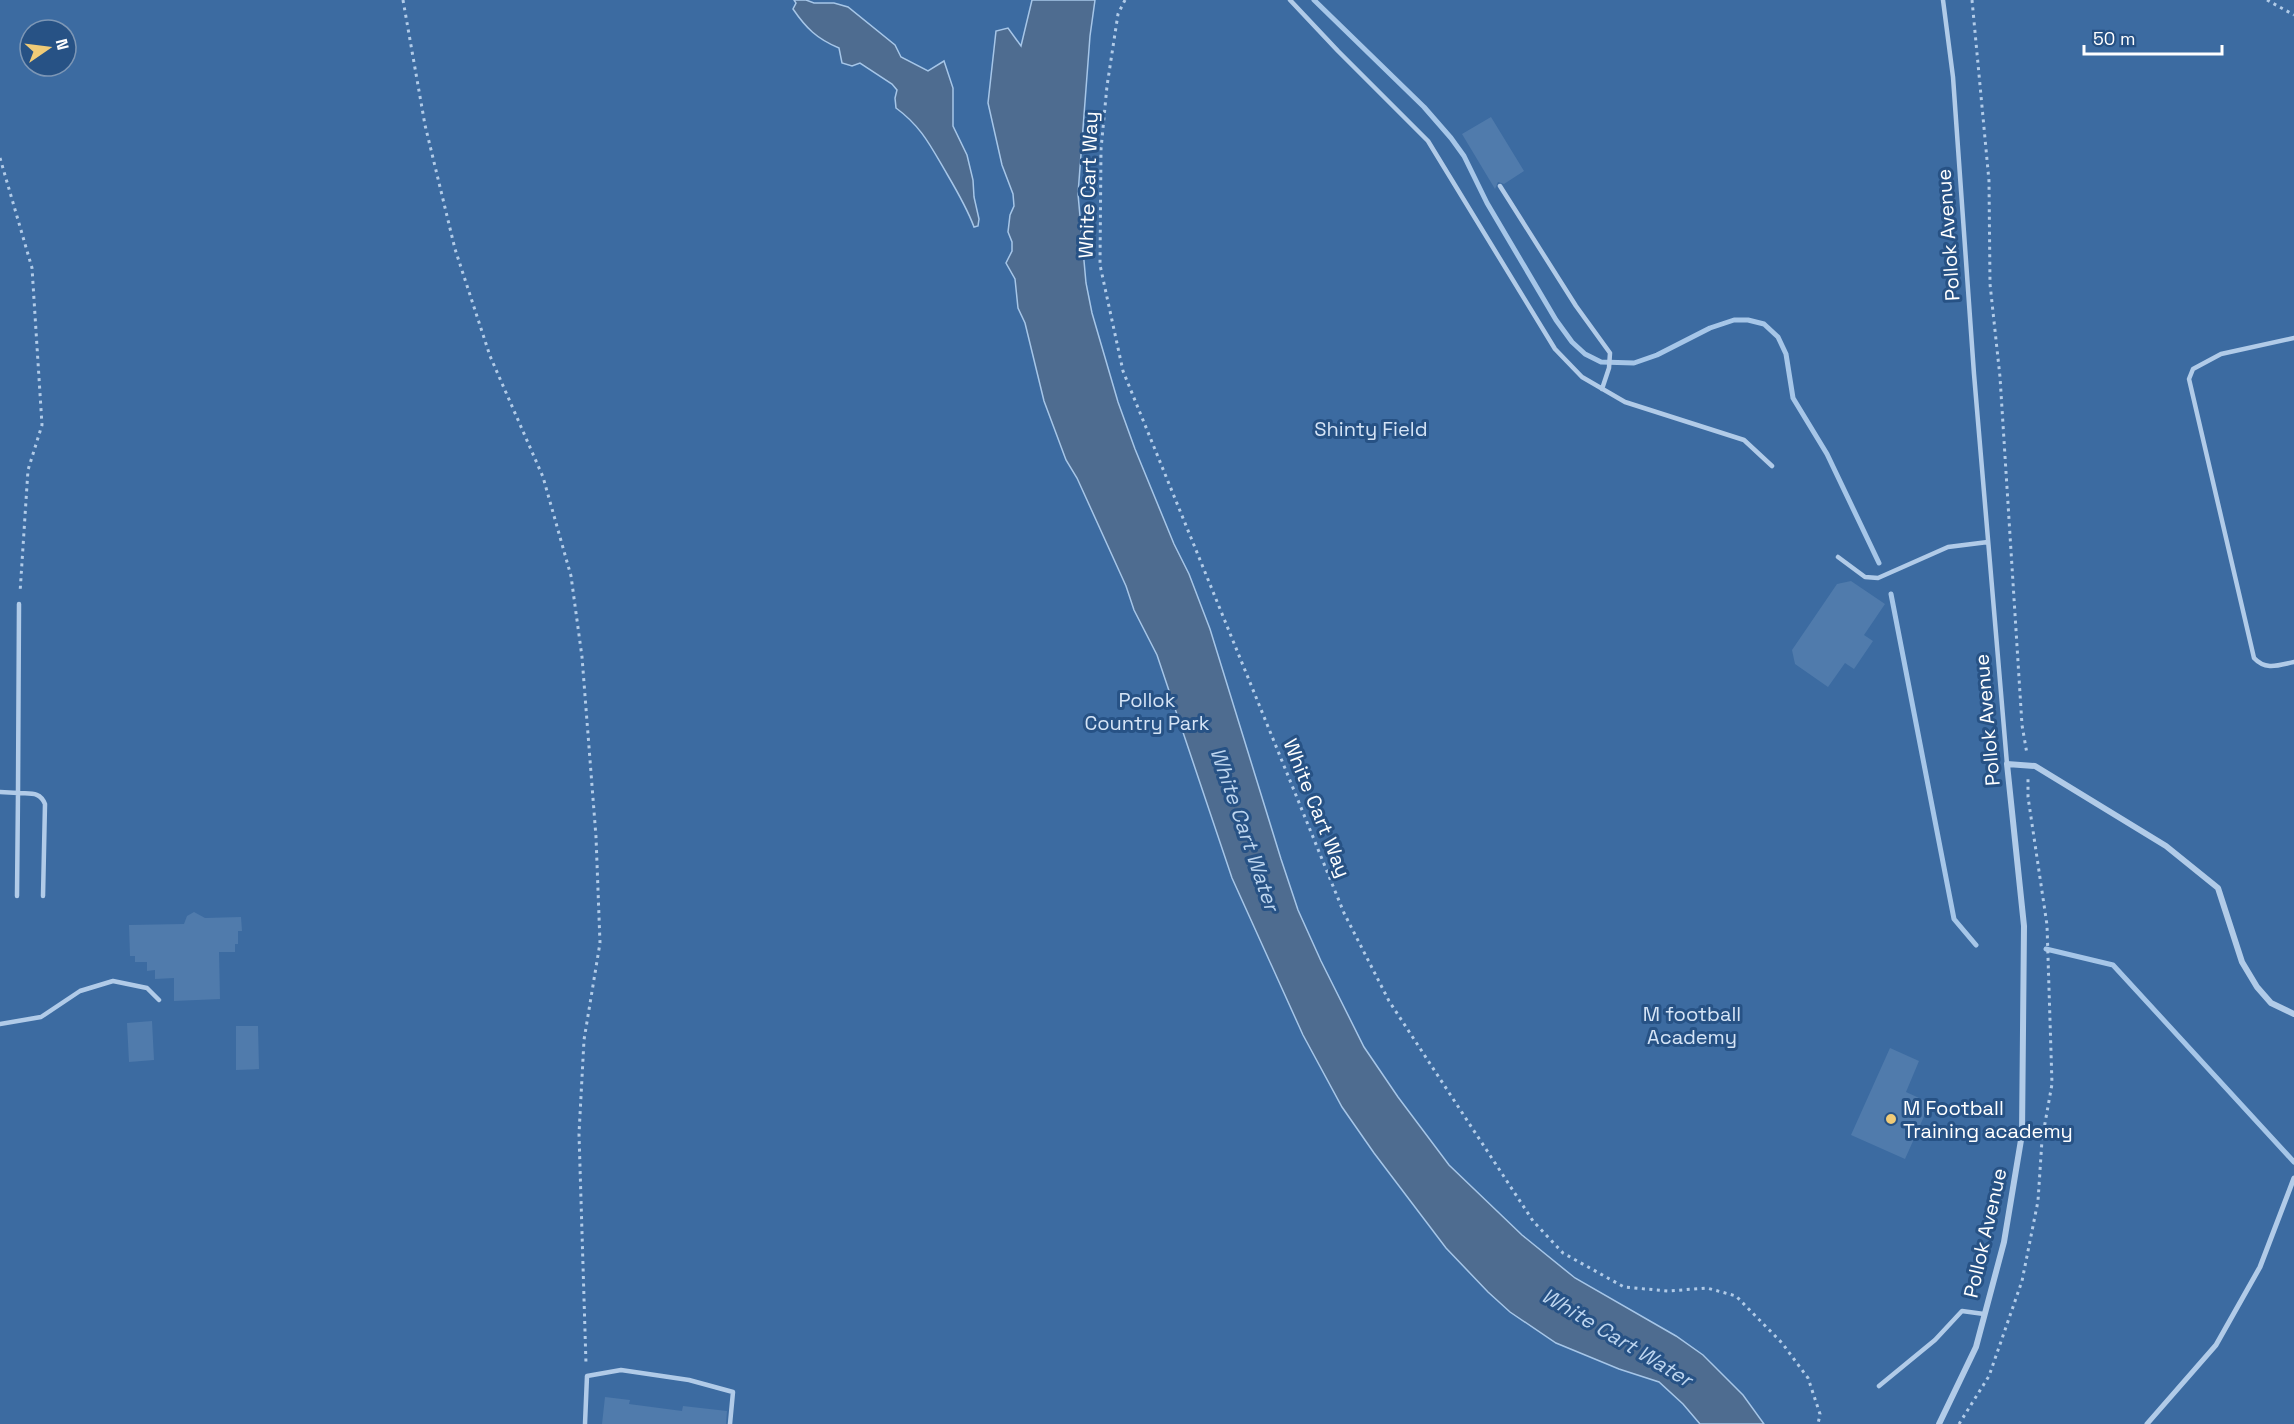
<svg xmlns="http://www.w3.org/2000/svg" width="2294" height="1424" font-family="'Space Grotesk',sans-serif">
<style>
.green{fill:#3c6ba1;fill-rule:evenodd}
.water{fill:#4e6c90;stroke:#a6c6e8;stroke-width:1.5}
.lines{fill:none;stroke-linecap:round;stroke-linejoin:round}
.stream{stroke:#a6c6e8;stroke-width:5}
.building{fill:#507bac}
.path{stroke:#b1cbe8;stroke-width:3;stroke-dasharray:3 4.5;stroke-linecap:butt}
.service{stroke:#b1cbe8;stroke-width:4.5}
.pedestrian{stroke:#b1cbe8;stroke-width:5}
.minor{stroke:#b1cbe8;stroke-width:6}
.poi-dot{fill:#f0cb77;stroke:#275285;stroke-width:2}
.labels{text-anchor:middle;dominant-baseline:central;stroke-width:6;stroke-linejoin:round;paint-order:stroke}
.street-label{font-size:20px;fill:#fff;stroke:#275285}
.park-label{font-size:20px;fill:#d5e4f6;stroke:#275285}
.poi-label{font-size:20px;fill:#fff;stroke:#275285;text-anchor:start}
.water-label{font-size:21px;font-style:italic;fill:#bdd5ef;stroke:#275285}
</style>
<rect width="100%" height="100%" fill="#275285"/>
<path class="green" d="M 0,0 L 2294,0 L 2294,1424 L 0,1424 ZM 30,30 L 66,30 L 66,66 L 30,66 Z"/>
<path class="water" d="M 794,0 L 806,0 L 814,3 L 834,3 L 848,7 L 895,45 L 901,57 L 928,71 L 944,61 L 953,88 L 953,126 L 967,155 L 973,180 L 974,197 L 979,219 L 978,226 L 974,227 C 967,208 957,191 947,174 C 931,147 922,127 896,108 L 895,98 L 897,90 L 892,84 L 860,63 L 852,66 L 842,63 L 839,48 C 817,39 806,28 793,9 L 796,3 Z
M 1032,0 L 1095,0 L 1090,36 L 1078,194 L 1086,283 L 1092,313 L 1118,402 L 1135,449 L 1174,544 L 1189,574 L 1210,629 L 1281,859 L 1298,910 L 1321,961 L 1364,1047 L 1398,1097 L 1449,1165 L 1522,1235 L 1575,1278 L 1676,1336 L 1703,1355 L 1743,1395 L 1764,1424 L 1700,1424 L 1683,1404 L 1659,1382 L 1619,1369 L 1556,1343 L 1510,1312 L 1488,1292 L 1446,1248 L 1374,1153 L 1342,1107 L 1303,1035 L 1232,878 L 1157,655 L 1134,610 L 1126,586 L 1077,478 L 1066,460 L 1044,401 L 1025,323 L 1018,308 L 1015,279 L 1006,263 L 1012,251 L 1012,242 L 1008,232 L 1010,215 L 1014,206 L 1013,194 L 1002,165 L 988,103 L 996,31 L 1008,28 L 1021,46 Z"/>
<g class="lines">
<path class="stream" d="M 1314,0 L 1424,107 L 1451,138 L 1464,156 L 1487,203 L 1556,320 L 1572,342 L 1585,354 L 1601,362 L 1634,363 L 1657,355 L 1710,328 L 1734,320 L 1748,320 L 1764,324 L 1778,337 L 1786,354 L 1793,398 L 1827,454 L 1879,563
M 1891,594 L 1954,919 L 1976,945
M 2046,949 L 2113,965 L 2294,1162"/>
</g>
<path class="building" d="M 1491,117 L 1524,171 L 1504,184 L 1498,182 L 1495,189 L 1462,134 Z
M 1851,581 L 1885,604 L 1864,635 L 1873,641 L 1854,669 L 1845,663 L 1828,687 L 1795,664 L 1792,650 L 1837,584 Z
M 194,912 L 205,918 L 241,917 L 242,931 L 238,931 L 238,944 L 235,944 L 235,952 L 219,952 L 220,999 L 174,1001 L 174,978 L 155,979 L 155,970 L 147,971 L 147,962 L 135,962 L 135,956 L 130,956 L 129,925 L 184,924 L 187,916 Z
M 152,1021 L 154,1060 L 129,1062 L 127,1023 Z
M 236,1026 L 258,1026 L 259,1069 L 236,1070 Z
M 1890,1048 L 1919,1061 L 1906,1092 L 1930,1103 L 1905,1159 L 1851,1135 Z
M 605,1397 L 630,1400 L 629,1404 L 682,1411 L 683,1406 L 727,1411 L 726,1424 L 602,1424 Z"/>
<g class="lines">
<path class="path" d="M 403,0 L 425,125 L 455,249 L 490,356 L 543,477 L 571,576 L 582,657 L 596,837 L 600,943 L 584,1040 L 579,1134 L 586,1364
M 1125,0 L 1118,14 L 1107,86 L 1101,149 L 1100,265 L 1123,371 L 1344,913 L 1389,1001 L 1533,1221 L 1563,1253 L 1624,1287 L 1668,1291 L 1707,1288 L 1736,1296 L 1782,1343 L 1808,1378 L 1820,1414 L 1818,1424
M 1972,0 L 1989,181 L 1990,284 L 2000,377 L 2022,725 L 2027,754
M 2267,0 L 2294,15
M 0,158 L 32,268 L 42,425 L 28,470 L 20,593
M 1959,1424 L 1989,1376 L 2022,1281 L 2038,1201 L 2042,1140 L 2052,1084 L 2047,925 L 2028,797 L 2028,778"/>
<path class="service" d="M 1290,0 L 1338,51 L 1428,141 L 1555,349 L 1582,377 L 1625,402 L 1744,440 L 1772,466
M 1943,0 L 1953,77 L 1974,374 L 2007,764
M 1500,186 L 1576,306 L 1610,353 L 1609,368 L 1602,389
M 2294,338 L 2221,354 L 2193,369 L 2189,379 L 2254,658 C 2266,671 2279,665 2294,662
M 1838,557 L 1865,577 L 1878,578 L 1948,547 L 1988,542
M 0,792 L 18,793 L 19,604
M 17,896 L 18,793 C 30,794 40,791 45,804 L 43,896
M 0,1024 L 41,1017 L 80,991 L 113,981 L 147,988 L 159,1000
M 1879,1386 L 1935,1340 L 1962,1311 L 1984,1314
M 585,1424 L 587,1376 L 621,1370 L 689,1380 L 733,1392 L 730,1424"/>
<path class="pedestrian" d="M 2147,1424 L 2216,1345 L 2260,1267 L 2294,1178"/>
<path class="minor" d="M 1939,1424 L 1976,1347 L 2004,1242 L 2022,1134 L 2024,926 L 2007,764 L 2035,766 L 2166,846 L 2218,888 L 2242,962 L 2257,987 L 2271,1003 L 2294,1014"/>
</g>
<circle class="poi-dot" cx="1891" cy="1119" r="6"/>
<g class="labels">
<g class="street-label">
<text transform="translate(1088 185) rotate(-88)">White Cart Way</text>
<text transform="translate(1948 235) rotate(-94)">Pollok Avenue</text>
<text transform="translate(1987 720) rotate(-95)">Pollok Avenue</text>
<text transform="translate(1317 808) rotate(68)">White Cart Way</text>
<text transform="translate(1985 1233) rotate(-77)">Pollok Avenue</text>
</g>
<g class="park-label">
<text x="1371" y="429">Shinty Field</text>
<text x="1147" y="700">Pollok<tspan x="1147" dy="23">Country Park</tspan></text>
<text x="1692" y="1014">M football<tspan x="1692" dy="23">Academy</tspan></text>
</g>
<g class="poi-label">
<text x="1903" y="1108">M Football<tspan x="1903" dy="23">Training academy</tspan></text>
</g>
<g class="water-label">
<text transform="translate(1245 829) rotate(71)">White Cart Water</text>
<text transform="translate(1617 1337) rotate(31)">White Cart Water</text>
</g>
</g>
<g transform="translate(48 48) rotate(76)"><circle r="28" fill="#275285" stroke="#7d97b6" stroke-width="1.5"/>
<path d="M0-4.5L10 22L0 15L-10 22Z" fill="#f0cb77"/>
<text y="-9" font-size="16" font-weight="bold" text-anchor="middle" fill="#ffffff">N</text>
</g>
<path d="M2084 45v9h138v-9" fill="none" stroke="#ffffff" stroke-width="3"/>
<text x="2093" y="45" font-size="18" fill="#ffffff" stroke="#275285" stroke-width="4.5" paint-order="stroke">50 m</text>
</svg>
